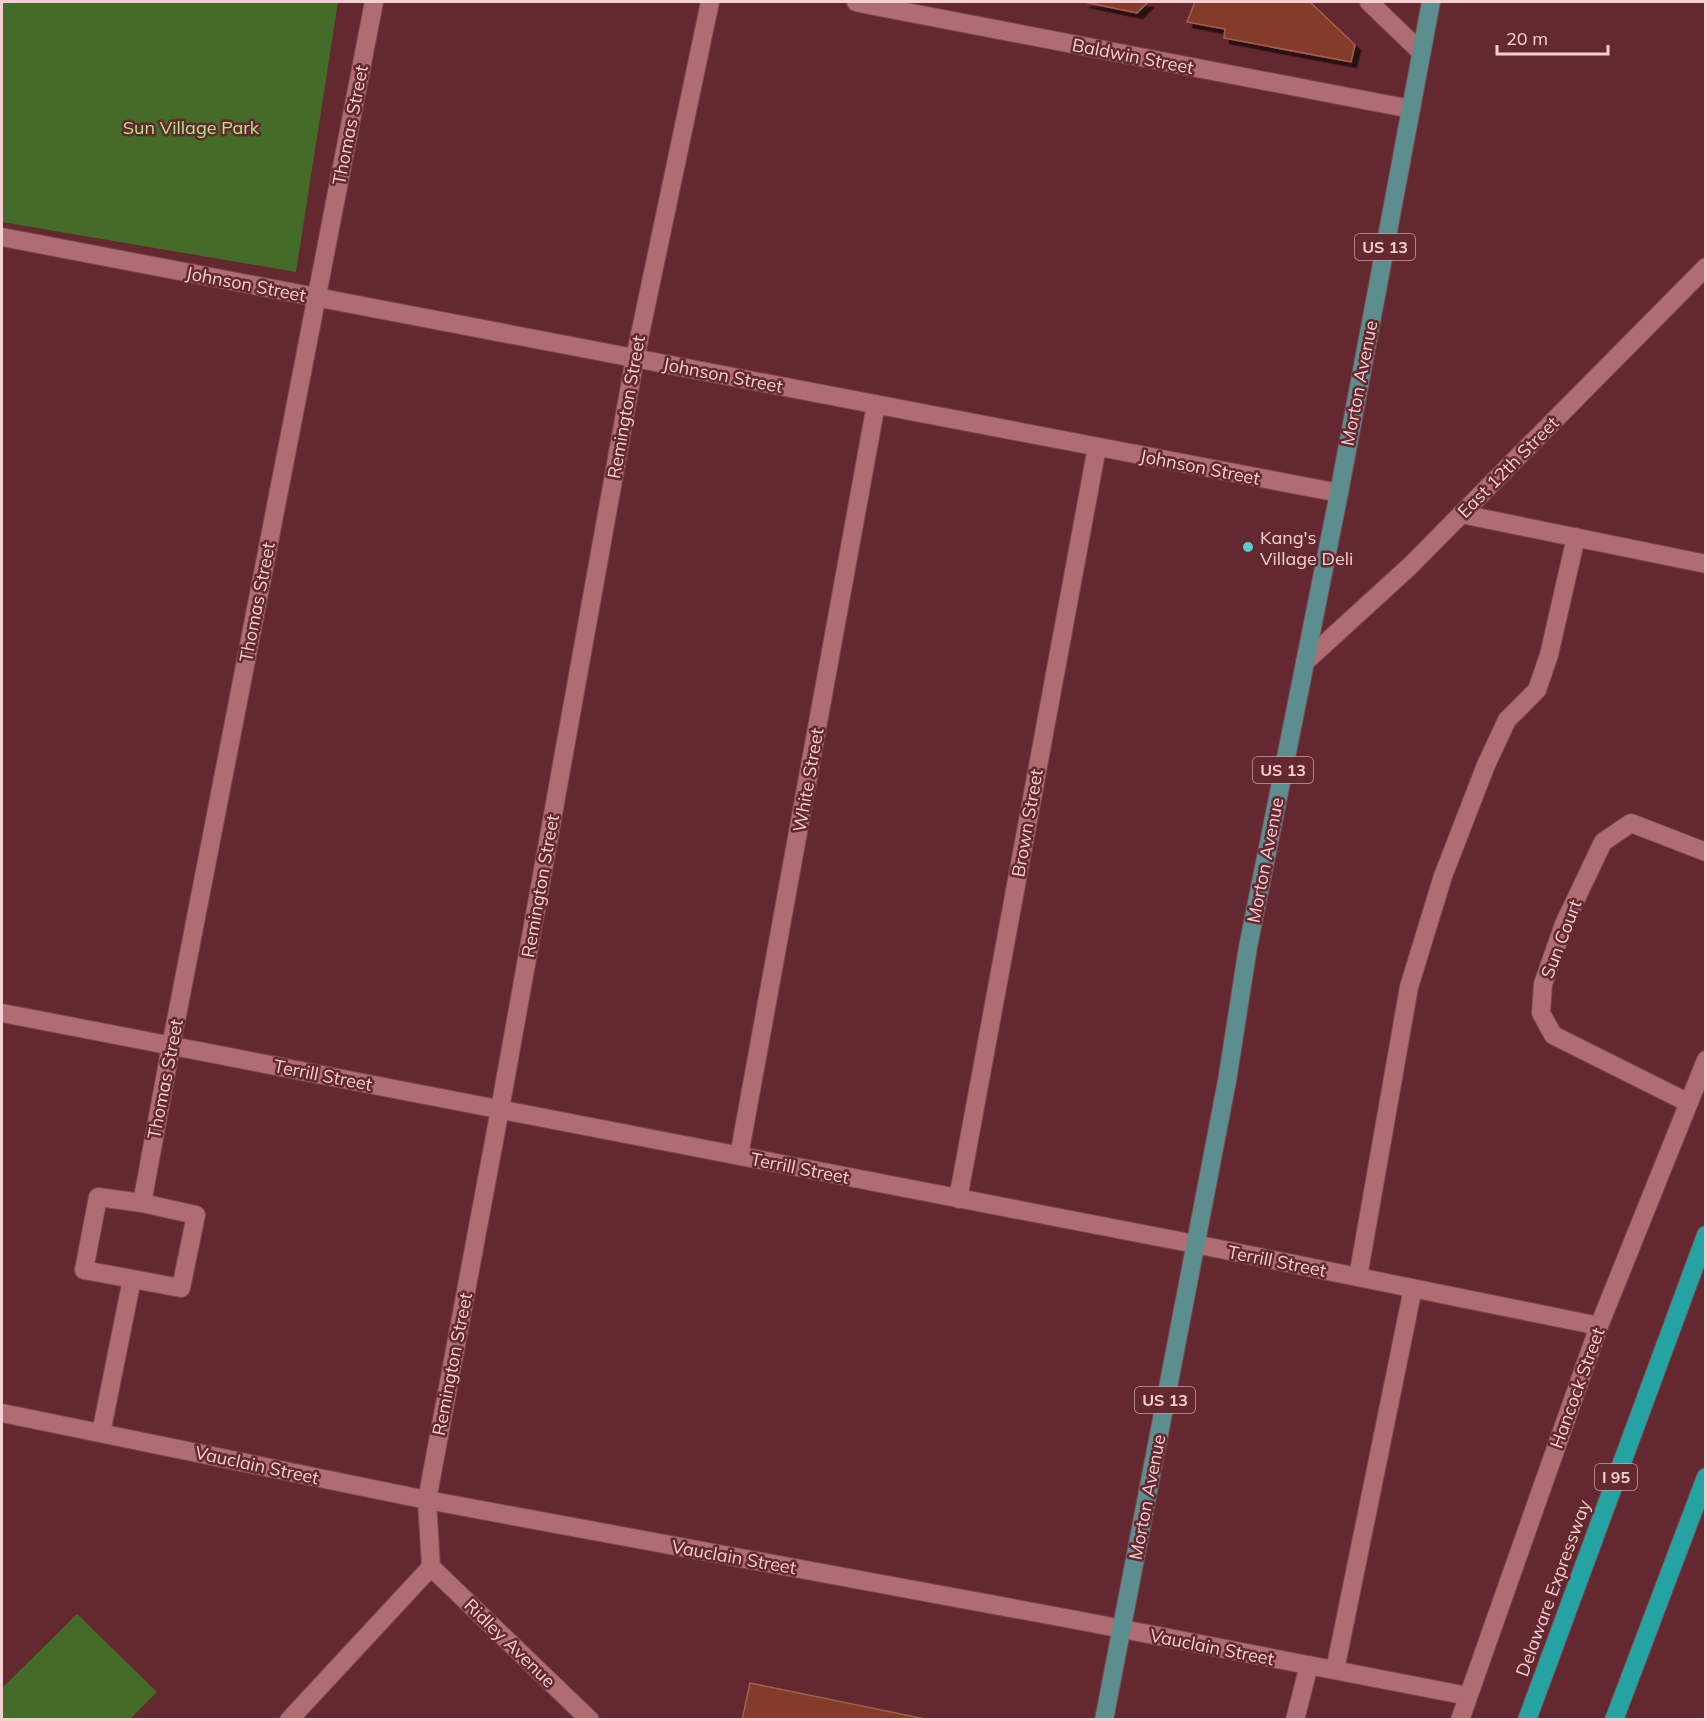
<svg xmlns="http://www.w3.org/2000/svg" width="1707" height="1721" font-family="Mulish,sans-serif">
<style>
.green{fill:#446b27}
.building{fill:#853a29;stroke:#a16152;stroke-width:1.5;filter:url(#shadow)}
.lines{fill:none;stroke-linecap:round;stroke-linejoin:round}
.minor-casing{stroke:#7a4750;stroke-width:20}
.major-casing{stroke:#7a4750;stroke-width:20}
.highway-casing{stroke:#7a4750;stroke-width:20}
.minor{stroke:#af6c72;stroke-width:18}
.major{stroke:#5c8d8f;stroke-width:18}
.highway{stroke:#25a3a2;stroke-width:18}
.poi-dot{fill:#52cdcc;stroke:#642830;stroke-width:2}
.labels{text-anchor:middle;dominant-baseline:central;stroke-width:5;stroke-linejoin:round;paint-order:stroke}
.shield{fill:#642830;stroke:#ca9da1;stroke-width:1.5}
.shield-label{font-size:16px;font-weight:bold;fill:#f5cfd1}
.street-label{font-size:18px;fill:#f5cfd1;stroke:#642830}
.park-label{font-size:18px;fill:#afe98a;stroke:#642830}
.poi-label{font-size:18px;fill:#f5cfd1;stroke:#642830;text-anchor:start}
</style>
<defs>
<filter id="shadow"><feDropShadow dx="5.5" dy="5.5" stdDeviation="0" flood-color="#0009"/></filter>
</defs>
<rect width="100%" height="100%" fill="#642830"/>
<path class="green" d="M 2,2 L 338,2 L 296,272 L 2,222 Z
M 77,1614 L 157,1692 L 130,1719 L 2,1719 L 2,1688 Z"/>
<path class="building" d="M 1084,2 L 1148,2 L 1137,13 Z
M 1195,2 L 1310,2 L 1355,45 L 1351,62 L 1224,38 L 1225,29 L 1187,22 Z
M 750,1683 L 930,1720 L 742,1720 Z"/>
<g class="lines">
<defs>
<path id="minor" d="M 856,2 L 859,3 L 1411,109
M 1369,2 L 1421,52
M 2,237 L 1339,493
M 1461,514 L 1706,564
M 1305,662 L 1410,566 L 1706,267
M 2,1013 L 1195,1244 L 1599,1326
M 1689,1103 L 1553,1035 L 1541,1013 L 1543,984 L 1564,924 L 1603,842 L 1631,823 L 1706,852
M 739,1156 L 876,404
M 98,1197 L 142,1203 L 196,1215 L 181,1288 L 84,1270 Z
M 958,1199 L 1097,447
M 142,1203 L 171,1046 L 374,2
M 1358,1277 L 1409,987 L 1443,876 L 1486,765 L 1507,720 L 1537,690 L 1549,655 L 1576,537
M 2,1413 L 427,1500 L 1076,1620 L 1468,1696
M 101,1433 L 132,1279
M 431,1567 L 590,1720
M 1335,1670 L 1413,1288
M 289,1720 L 431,1567 L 427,1500 L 500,1109 L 635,358 L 710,2
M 1295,1720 L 1309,1665
M 1460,1720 L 1599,1326 L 1706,1060"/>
<path id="major" d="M 1104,1720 L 1227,1081 L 1248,947 L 1339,493 L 1431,2"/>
<path id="highway" d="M 1527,1720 L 1706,1235
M 1614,1720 L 1706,1477"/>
</defs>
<use href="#minor" class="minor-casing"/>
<use href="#major" class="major-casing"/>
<use href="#highway" class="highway-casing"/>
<use href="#minor" class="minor"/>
<use href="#major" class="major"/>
<use href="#highway" class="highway"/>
</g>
<circle class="poi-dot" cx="1248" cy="547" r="6"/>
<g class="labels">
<g class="shield">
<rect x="1355" y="234" width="60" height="26" rx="4.5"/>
<rect x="1253" y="757" width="60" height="26" rx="4.5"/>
<rect x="1135" y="1387" width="60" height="26" rx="4.5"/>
<rect x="1595" y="1464" width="42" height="26" rx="4.5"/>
</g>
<g class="shield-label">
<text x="1385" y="247">US 13</text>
<text x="1283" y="770">US 13</text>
<text x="1165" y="1400">US 13</text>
<text x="1616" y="1477">I 95</text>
</g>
<g class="street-label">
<text transform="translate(1133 56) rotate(11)">Baldwin Street</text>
<text transform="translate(350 125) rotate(-79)">Thomas Street</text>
<text transform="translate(246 284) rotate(11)">Johnson Street</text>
<text transform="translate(723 375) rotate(11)">Johnson Street</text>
<text transform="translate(1359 383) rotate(-79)">Morton Avenue</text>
<text transform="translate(626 407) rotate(-80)">Remington Street</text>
<text transform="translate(1200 467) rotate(11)">Johnson Street</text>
<text transform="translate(1508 467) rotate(-45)">East 12th Street</text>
<text transform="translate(257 602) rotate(-79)">Thomas Street</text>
<text transform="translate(808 780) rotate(-80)">White Street</text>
<text transform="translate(1027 823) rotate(-80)">Brown Street</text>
<text transform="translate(1265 860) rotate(-79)">Morton Avenue</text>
<text transform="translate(540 886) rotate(-80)">Remington Street</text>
<text transform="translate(1561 939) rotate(-69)">Sun Court</text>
<text transform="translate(323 1075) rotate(11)">Terrill Street</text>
<text transform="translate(165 1079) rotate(-79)">Thomas Street</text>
<text transform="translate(800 1168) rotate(11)">Terrill Street</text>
<text transform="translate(1277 1261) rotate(11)">Terrill Street</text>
<text transform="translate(452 1364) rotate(-79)">Remington Street</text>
<text transform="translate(1577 1388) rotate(-70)">Hancock Street</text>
<text transform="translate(257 1465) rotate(12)">Vauclain Street</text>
<text transform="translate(1147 1497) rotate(-79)">Morton Avenue</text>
<text transform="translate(734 1557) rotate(10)">Vauclain Street</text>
<text transform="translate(1553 1588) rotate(-70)">Delaware Expressway</text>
<text transform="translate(510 1643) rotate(44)">Ridley Avenue</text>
<text transform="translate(1212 1647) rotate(11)">Vauclain Street</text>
</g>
<g class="park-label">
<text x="191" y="127">Sun Village Park</text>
</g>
<g class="poi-label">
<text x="1260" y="537">Kang's<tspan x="1260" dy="21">Village Deli</tspan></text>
</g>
</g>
<rect width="1707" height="1721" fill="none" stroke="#f5cfd1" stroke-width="6"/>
<path d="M1497 45v9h111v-9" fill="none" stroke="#f5cfd1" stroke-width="3"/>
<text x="1506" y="45" font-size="18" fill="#f5cfd1" stroke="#642830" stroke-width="4.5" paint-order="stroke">20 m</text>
</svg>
